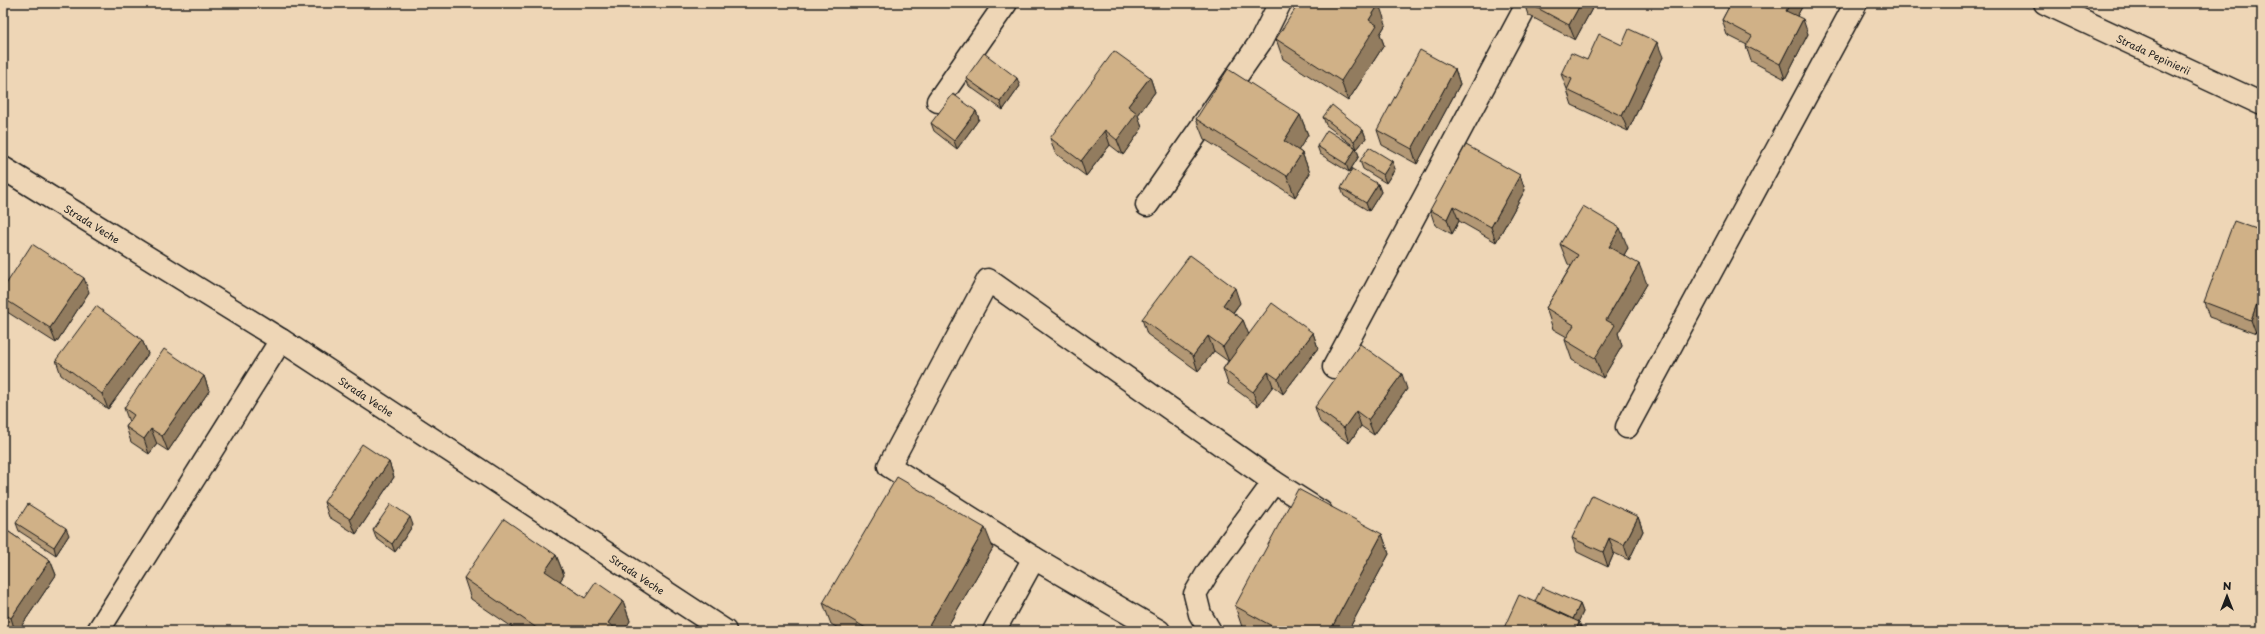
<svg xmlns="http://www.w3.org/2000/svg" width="2265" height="634" font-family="'Playpen Sans',sans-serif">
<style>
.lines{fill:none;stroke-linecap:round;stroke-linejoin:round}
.minor-casing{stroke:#1c1c1c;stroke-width:25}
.minor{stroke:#eed6b6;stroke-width:22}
.wall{fill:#b39874;stroke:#1c1c1c}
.shaded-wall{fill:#927c5e;stroke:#1c1c1c}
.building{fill:#d0b187;stroke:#1c1c1c}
.labels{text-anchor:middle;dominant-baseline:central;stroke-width:4;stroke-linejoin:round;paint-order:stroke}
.street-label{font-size:10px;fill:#1c1c1c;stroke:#eed6b6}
</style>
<rect width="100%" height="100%" fill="#eed6b6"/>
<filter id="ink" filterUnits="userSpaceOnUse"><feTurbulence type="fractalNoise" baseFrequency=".025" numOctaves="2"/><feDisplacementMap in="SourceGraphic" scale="8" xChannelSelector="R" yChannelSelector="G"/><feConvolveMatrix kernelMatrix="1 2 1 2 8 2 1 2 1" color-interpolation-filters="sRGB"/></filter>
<g filter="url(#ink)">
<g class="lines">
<defs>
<g id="minor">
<path id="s1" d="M 2045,3 L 2262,104"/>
<path d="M 938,101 L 1006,3"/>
<path id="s2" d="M 3,168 L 281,340 L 725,631"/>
<path d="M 1147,205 L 1261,41 L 1280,3"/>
<path d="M 1334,367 L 1528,3"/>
<path d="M 1627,427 L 1856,3"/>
<path d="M 98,631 L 281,340"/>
<path d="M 994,631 L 1034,558"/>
<path d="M 1159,631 L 1034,558 L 889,466 L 988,280 L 1274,482 L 1321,512"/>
<path d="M 1210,631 L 1200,614 L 1195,594 L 1208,572 L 1274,482"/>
</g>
</defs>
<use href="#minor" class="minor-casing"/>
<use href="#minor" class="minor"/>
</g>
<path class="wall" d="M 1524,3 L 1595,3 L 1575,40 L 1528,15 Z
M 1731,3 L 1800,3 L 1802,7 L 1797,16 L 1808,34 L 1785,79 L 1751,61 L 1746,46 L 1747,45 L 1727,35 L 1722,20 Z
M 1386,24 L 1380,34 L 1384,45 L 1348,101 L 1283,59 L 1276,39 Z
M 1622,45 L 1663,57 L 1628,131 L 1572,105 L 1567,90 L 1568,89 L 1567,89 L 1561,74 L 1587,60 Z
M 1455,69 L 1460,84 L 1417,164 L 1382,145 L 1377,130 Z
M 1150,77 L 1155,92 L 1138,115 L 1142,128 L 1123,155 L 1110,145 L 1086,176 L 1055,153 L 1050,138 Z
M 966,78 L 1020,86 L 1003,110 L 969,86 Z
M 976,111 L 979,119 L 957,149 L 934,131 L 931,123 Z
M 1300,115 L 1308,135 L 1298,150 L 1302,153 L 1310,173 L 1295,197 L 1204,139 L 1196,119 Z
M 1323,117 L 1363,130 L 1366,138 L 1357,149 L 1356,148 L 1359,156 L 1349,172 L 1320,154 L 1317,146 L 1355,147 L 1326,125 Z
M 1360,161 L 1392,161 L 1395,169 L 1386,183 L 1363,169 Z
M 1520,175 L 1525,190 L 1496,242 L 1459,221 L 1452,234 L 1435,225 L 1430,210 Z
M 1378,184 L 1381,192 L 1369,211 L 1344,196 L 1341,188 Z
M 2262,231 L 2262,320 L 2256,334 L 2209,317 L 2204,302 Z
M 1560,244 L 1628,248 L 1624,255 L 1647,284 L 1618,333 L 1622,346 L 1603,378 L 1572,360 L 1565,340 L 1567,337 L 1553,329 L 1546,308 L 1571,266 L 1568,264 Z
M 3,289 L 89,292 L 56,343 L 4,310 L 3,307 Z
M 1240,303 L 1233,313 L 1243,320 L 1248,334 L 1313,333 L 1318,348 L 1283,394 L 1273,386 L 1258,406 L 1228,384 L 1223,369 L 1228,361 L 1214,351 L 1198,371 L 1147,334 L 1142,319 Z
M 142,340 L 148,354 L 108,409 L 61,375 L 56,360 Z
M 204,376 L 209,391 L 168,451 L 157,444 L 149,454 L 131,442 L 126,427 L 129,422 L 124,408 Z
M 1407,389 L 1374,435 L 1361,426 L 1349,443 L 1320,422 L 1315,407 Z
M 389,462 L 394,477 L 356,534 L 329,517 L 324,502 Z
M 1638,517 L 1643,531 L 1629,560 L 1614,553 L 1608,567 L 1577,552 L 1572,538 Z
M 16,523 L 69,535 L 56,555 L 19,531 Z
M 413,525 L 395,552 L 376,538 L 373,530 Z
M 3,528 L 50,560 L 56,575 L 18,631 L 13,631 L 3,624 Z
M 1382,534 L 1389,554 L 1348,631 L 1251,631 L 1242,627 L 1235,606 Z
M 993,548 L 945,631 L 843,631 L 831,624 L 823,603 Z
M 556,555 L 564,575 L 560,581 L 585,598 L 623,601 L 630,621 L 624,631 L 518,631 L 471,599 L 464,578 Z
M 1535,601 L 1580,604 L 1583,612 L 1578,622 L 1583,631 L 1504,631 L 1503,630 L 1535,603 Z"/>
<path class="shaded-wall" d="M 1581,3 L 1595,3 L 1575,40 L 1569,25 Z
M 1790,3 L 1800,3 L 1802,7 L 1792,25 L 1786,11 Z
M 1379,4 L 1386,24 L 1380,34 L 1384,45 L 1348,101 L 1341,81 L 1369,20 Z
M 1803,19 L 1808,34 L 1785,79 L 1780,64 Z
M 1657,42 L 1663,57 L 1628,131 L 1622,116 Z
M 1455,69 L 1460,84 L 1417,164 L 1412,149 Z
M 1150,77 L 1155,92 L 1138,115 L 1142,128 L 1123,155 L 1117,140 L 1128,106 Z
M 1017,78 L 1020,86 L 1003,110 L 1000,102 Z
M 976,111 L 979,119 L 957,149 L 954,141 Z
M 1300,115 L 1308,135 L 1291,162 L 1284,141 Z
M 1105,130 L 1110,145 L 1086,176 L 1081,161 Z
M 1363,130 L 1366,138 L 1357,149 L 1354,141 Z
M 1356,148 L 1359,156 L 1349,172 L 1346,164 Z
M 1302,153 L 1310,173 L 1295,197 L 1287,176 Z
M 1392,161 L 1395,169 L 1386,183 L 1383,175 Z
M 1520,175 L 1525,190 L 1496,242 L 1491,227 Z
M 1378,184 L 1381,192 L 1369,211 L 1366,203 Z
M 1453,206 L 1459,221 L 1452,234 L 1447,219 Z
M 1620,228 L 1628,248 L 1617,267 L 1609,247 Z
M 1639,264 L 1647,284 L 1618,333 L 1622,346 L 1603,378 L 1595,358 L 1606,320 Z
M 84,278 L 89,292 L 56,343 L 50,328 Z
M 1235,288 L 1240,303 L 1228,319 L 1223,305 Z
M 2262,290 L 2262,320 L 2256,334 L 2251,320 Z
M 1243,320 L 1249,335 L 1229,362 L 1223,347 Z
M 1313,333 L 1318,348 L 1283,394 L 1278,379 Z
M 1208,336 L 1214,351 L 1198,371 L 1193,356 Z
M 142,340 L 148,354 L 108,409 L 102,394 Z
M 1268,372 L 1273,386 L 1258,406 L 1253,392 Z
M 1402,374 L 1407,389 L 1374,435 L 1368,420 Z
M 204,376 L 209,391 L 168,451 L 162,436 Z
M 1356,411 L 1361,426 L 1349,443 L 1344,428 Z
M 151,429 L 157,444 L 149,454 L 144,439 Z
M 389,462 L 394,477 L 356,534 L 350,519 Z
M 410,517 L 413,525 L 395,552 L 392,544 Z
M 1638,517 L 1643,531 L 1629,560 L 1624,545 Z
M 66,528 L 69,535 L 56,555 L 54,547 Z
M 985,528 L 993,548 L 945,631 L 926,631 Z
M 1382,534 L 1389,554 L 1348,631 L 1330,631 Z
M 1609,538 L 1614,553 L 1608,567 L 1603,552 Z
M 556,555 L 564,575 L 553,591 L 545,571 Z
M 50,560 L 56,575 L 18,631 L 15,631 L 11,618 Z
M 623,601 L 630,621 L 624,631 L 610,631 L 608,623 Z
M 1580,604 L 1583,612 L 1576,627 L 1573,619 Z
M 1579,622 L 1583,631 L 1576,631 Z"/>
<path class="building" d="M 1299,3 L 1377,3 L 1379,4 L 1369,20 L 1377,25 L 1341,81 L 1276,39 Z
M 1528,3 L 1581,3 L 1569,25 Z
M 1731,3 L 1790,3 L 1786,11 L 1803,19 L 1780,64 L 1746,46 L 1752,36 L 1722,20 Z
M 1629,29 L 1657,42 L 1622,116 L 1567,90 L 1572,79 L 1561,74 L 1571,53 L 1587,60 L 1599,34 L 1622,45 Z
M 1420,50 L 1455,69 L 1412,149 L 1377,130 Z
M 1114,51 L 1150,77 L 1128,106 L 1137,113 L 1117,140 L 1105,130 L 1081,161 L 1050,138 Z
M 984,53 L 1017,78 L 1000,102 L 966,78 Z
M 1228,69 L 1300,115 L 1284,141 L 1302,153 L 1287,176 L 1196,119 Z
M 953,94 L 976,111 L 954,141 L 931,123 Z
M 1332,105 L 1363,130 L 1354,141 L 1323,117 Z
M 1327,130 L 1356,148 L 1346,164 L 1317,146 Z
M 1466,145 L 1520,175 L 1491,227 L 1453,206 L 1447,219 L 1430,210 Z
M 1369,147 L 1392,161 L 1383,175 L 1360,161 Z
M 1352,169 L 1378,184 L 1366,203 L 1341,188 Z
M 1583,206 L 1620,228 L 1609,247 L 1639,264 L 1606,320 L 1615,325 L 1595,358 L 1565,340 L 1574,325 L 1546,308 L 1578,255 L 1560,244 Z
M 2234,221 L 2262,231 L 2262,290 L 2251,320 L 2204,302 Z
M 32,244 L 84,278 L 50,328 L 3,298 L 3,289 Z
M 1190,255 L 1235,288 L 1223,305 L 1243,320 L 1223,347 L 1208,336 L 1193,356 L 1142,319 Z
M 1272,303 L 1313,333 L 1278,379 L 1268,372 L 1253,392 L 1223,369 Z
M 96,306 L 142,340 L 102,394 L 56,360 Z
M 1360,344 L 1402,374 L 1368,420 L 1356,411 L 1344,428 L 1315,407 Z
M 164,349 L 204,376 L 162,436 L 151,429 L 144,439 L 126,427 L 134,415 L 124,408 Z
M 362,444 L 389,462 L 350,519 L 324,502 Z
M 897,477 L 985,528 L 926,631 L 871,631 L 823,603 Z
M 1298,489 L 1382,534 L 1330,631 L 1281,631 L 1235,606 Z
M 1592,495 L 1638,517 L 1624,545 L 1609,538 L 1603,552 L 1572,538 Z
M 28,504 L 66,528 L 54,547 L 16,523 Z
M 391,504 L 410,517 L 392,544 L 373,530 Z
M 504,519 L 556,555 L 545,571 L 585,598 L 596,582 L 623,601 L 608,623 L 619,631 L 541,631 L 464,578 Z
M 3,528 L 50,560 L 11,618 L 3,613 Z
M 1542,587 L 1580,604 L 1573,619 L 1535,601 Z
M 1519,595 L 1579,622 L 1576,631 L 1506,631 L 1503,630 Z"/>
</g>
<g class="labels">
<g class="street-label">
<text stroke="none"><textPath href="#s1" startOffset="120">Strada Pepinierii</textPath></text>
<text stroke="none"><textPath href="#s2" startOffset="105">Strada Veche</textPath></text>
<text stroke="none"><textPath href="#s2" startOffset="429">Strada Veche</textPath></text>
<text stroke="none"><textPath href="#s2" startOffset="753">Strada Veche</textPath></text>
</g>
</g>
<rect width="2265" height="634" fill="none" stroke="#eed6b6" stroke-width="16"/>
<rect x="8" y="8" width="2249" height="618" fill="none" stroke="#1c1c1c" stroke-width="1.5" filter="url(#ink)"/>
<g transform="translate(2227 596)" stroke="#eed6b6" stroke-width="3" paint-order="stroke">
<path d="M0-3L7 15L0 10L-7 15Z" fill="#1c1c1c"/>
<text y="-6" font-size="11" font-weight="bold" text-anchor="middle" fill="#1c1c1c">N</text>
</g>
</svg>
